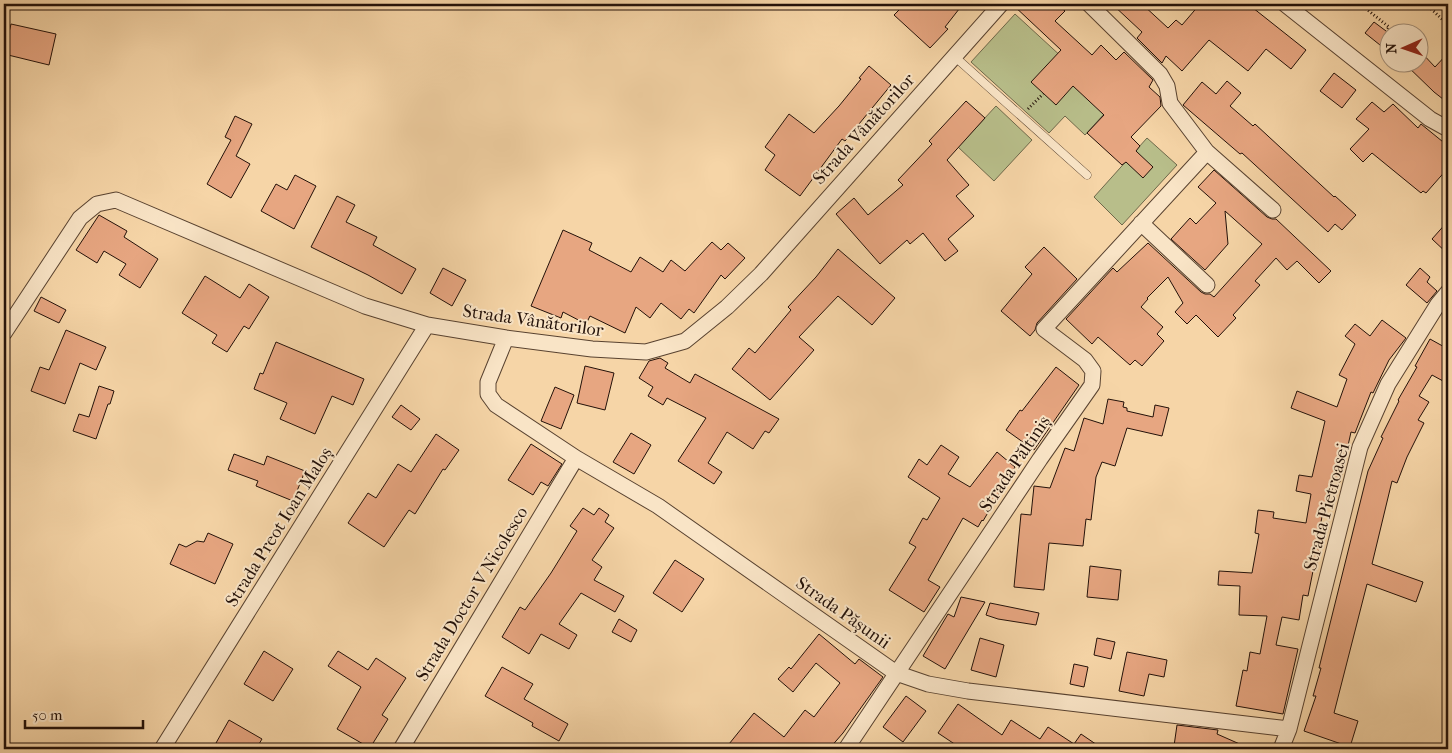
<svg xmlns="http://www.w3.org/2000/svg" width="1452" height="753" font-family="'IM FELL French Canon',serif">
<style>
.green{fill:#b8be8a;stroke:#6e684a}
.building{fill:#e7a681;stroke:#231109}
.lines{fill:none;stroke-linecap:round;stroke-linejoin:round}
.lane-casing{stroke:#584230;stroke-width:9}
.street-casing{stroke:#584230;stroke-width:17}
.path{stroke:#231109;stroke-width:3;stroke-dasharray:1 2.5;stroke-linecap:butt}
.lane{stroke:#f9e4c6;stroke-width:8}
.street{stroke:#f9e4c6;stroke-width:15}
.labels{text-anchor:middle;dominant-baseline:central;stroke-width:4;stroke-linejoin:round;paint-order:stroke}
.street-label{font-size:18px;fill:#231109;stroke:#f9e4c6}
</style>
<rect width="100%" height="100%" fill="#f6d5a7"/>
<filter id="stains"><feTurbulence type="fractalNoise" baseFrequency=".004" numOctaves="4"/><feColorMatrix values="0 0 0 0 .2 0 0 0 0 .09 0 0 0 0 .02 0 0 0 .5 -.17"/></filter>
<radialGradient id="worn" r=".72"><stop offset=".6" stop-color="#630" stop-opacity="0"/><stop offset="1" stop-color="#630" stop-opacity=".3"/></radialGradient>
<path class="green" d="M 1015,14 L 1113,104 L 1085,135 L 1065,116 L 1049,133 L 971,62 Z
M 996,106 L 1032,140 L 994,181 L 958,147 Z
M 1147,138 L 1177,165 L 1122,225 L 1094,197 Z"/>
<path class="building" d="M 905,4 L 963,4 L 945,27 L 948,29 L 930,48 L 894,15 Z
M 1012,4 L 1057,4 L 1065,11 L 1055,21 L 1092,55 L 1101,45 L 1116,60 L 1124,52 L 1153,80 L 1149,87 L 1160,97 L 1161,106 L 1131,137 L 1140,146 L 1136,151 L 1153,167 L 1143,178 L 1126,162 L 1122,165 L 1087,133 L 1104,115 L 1073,86 L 1056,105 L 1031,82 L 1061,50 Z
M 1112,4 L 1142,4 L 1168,28 L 1176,20 L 1182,25 L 1200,4 L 1248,4 L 1306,50 L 1291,69 L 1266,49 L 1248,71 L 1209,40 L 1182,71 L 1166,56 L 1162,63 L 1137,38 L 1142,32 Z
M 1374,22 L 1390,34 L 1390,53 L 1365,33 Z
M 11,24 L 56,34 L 49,65 L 4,54 Z
M 1420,51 L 1435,67 L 1448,53 L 1448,103 L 1434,92 L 1403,62 L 1420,62 Z
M 869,66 L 891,85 L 859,124 L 860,125 L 845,141 L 842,139 L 800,196 L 765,170 L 775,155 L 765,147 L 789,114 L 814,133 L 839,106 L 861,79 L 859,78 Z
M 1334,73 L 1356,90 L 1342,108 L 1320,91 Z
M 1227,81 L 1241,93 L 1230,106 L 1253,126 L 1255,124 L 1334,197 L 1335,196 L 1356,215 L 1342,230 L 1335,224 L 1328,232 L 1242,153 L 1240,154 L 1183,105 L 1202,82 L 1216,94 Z
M 966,101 L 985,118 L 947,160 L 969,185 L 956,196 L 974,216 L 948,239 L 958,251 L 945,261 L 923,233 L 910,244 L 907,240 L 880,264 L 836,214 L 854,198 L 868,215 L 903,185 L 898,180 L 932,144 L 929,141 Z
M 1372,102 L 1384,112 L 1393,104 L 1418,128 L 1421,124 L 1448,146 L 1448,168 L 1426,193 L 1423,191 L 1421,193 L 1372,153 L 1363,162 L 1350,149 L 1369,129 L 1356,119 Z
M 235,116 L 252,124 L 236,156 L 250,164 L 231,198 L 207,184 L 231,140 L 225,137 Z
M 1214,170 L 1267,217 L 1272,219 L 1276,219 L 1331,271 L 1319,283 L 1297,261 L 1287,270 L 1276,258 L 1255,281 L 1260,285 L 1233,315 L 1236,318 L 1218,337 L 1196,315 L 1187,324 L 1175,312 L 1183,303 L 1168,277 L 1147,298 L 1148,299 L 1141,307 L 1163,327 L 1157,334 L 1164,341 L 1142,366 L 1135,360 L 1130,365 L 1098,337 L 1092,344 L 1066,319 L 1113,268 L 1117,272 L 1148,243 L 1201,292 L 1205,294 L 1210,294 L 1214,297 L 1262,244 L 1225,211 L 1228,244 L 1205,270 L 1171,239 L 1190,218 L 1196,224 L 1216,203 L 1198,187 Z
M 295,175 L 316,186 L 294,229 L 261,211 L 276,184 L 287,190 Z
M 337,196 L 355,205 L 346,222 L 377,237 L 373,245 L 416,269 L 402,294 L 368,275 L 311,247 Z
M 99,215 L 127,231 L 124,237 L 158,259 L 140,288 L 119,275 L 126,264 L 104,251 L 97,263 L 76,250 Z
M 1448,221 L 1448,254 L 1432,239 Z
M 563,230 L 592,243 L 589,250 L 631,272 L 640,257 L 663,272 L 671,260 L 685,271 L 712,242 L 721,250 L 728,243 L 745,258 L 725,279 L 721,275 L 694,313 L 689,309 L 681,319 L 661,303 L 650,318 L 636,307 L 625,333 L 590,316 L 586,324 L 563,312 L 561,318 L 531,306 Z
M 1044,247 L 1077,279 L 1037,323 L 1035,330 L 1030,336 L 1001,311 L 1032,274 L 1025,267 Z
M 838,249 L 895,298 L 872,325 L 838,296 L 799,337 L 814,350 L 770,400 L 732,369 L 749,348 L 755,353 L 791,310 L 788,307 L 816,277 Z
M 443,268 L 466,280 L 452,306 L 430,293 Z
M 1420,268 L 1430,277 L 1427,282 L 1437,291 L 1427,303 L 1406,285 Z
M 205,276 L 240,298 L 249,284 L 269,297 L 249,329 L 244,326 L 227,352 L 212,343 L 217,335 L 182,313 Z
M 41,297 L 66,310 L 59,323 L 34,311 Z
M 1382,320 L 1406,338 L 1389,360 L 1373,393 L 1371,392 L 1355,433 L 1351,432 L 1340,482 L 1335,481 L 1335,477 L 1329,506 L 1324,505 L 1317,545 L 1320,545 L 1316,571 L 1313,571 L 1308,596 L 1303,595 L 1299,620 L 1282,617 L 1276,645 L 1298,649 L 1283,714 L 1236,706 L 1243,670 L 1247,671 L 1250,652 L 1260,654 L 1267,616 L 1239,615 L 1240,586 L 1218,585 L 1219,571 L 1252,573 L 1259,534 L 1255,533 L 1258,510 L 1274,512 L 1273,518 L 1306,523 L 1311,494 L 1296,491 L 1299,475 L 1312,477 L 1325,421 L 1291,408 L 1297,391 L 1337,407 L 1347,379 L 1339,375 L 1355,344 L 1345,336 L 1355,324 L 1370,336 Z
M 66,330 L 106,347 L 96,370 L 80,363 L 65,404 L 31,391 L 40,367 L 49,370 Z
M 1430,339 L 1448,349 L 1448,371 L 1443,381 L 1432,375 L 1419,396 L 1429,402 L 1418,420 L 1424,423 L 1407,457 L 1397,483 L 1392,481 L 1372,564 L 1423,582 L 1416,602 L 1367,584 L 1334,713 L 1358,721 L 1350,747 L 1304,731 L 1316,696 L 1313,696 L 1321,668 L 1319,668 L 1368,471 L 1383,438 L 1381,437 L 1399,401 L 1398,400 L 1417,367 L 1415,366 Z
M 276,342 L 364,379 L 353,405 L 332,396 L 315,434 L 280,419 L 287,403 L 254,389 L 260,373 L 263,374 Z
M 660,358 L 668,363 L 665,368 L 690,383 L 695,374 L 779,419 L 769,433 L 765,431 L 753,449 L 727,432 L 708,463 L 722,472 L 714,484 L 678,461 L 706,418 L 667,398 L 663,405 L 648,396 L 653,387 L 639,378 L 649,361 Z
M 585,366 L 614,373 L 605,410 L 577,403 Z
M 1056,367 L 1079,385 L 1034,450 L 1006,430 L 1020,410 L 1022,411 Z
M 99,386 L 114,391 L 110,404 L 108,404 L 96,439 L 73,431 L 79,414 L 89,417 Z
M 555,387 L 574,395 L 561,429 L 541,421 Z
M 1108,399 L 1124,402 L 1123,407 L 1127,408 L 1127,411 L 1153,417 L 1155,405 L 1169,408 L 1162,436 L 1127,428 L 1115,466 L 1102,462 L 1096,477 L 1091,520 L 1086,519 L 1083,546 L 1049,543 L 1044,590 L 1014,587 L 1021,514 L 1031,515 L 1034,486 L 1050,488 L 1065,448 L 1074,451 L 1084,418 L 1103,424 Z
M 401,405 L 420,419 L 411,430 L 392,417 Z
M 631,433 L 651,445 L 634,474 L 613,462 Z
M 436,434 L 459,450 L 445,470 L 443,469 L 415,514 L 409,510 L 384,547 L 348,523 L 368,493 L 376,498 L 398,464 L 411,472 Z
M 531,444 L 562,464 L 548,486 L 541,482 L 533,495 L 508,480 Z
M 941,445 L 959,457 L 948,474 L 970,487 L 997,452 L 1015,467 L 983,521 L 982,520 L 978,527 L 963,518 L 928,580 L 940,587 L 924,612 L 889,590 L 916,547 L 909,543 L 923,518 L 927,520 L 940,498 L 908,477 L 919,459 L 927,465 Z
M 234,454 L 264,465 L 267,456 L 305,471 L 293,501 L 256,486 L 258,481 L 228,470 Z
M 583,508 L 594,515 L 599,508 L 609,515 L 605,522 L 614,528 L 592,560 L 602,567 L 594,580 L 624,596 L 615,612 L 581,593 L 559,624 L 577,635 L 569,649 L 541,634 L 529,654 L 502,637 L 520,607 L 525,610 L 551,573 L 577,531 L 570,526 Z
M 208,533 L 233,544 L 215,584 L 170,564 L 179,544 L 186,547 L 197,541 L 204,542 Z
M 675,560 L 704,579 L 682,612 L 653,593 Z
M 1090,566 L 1121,570 L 1118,600 L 1087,597 Z
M 961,597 L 985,602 L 945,669 L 923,656 L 948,614 L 954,617 Z
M 990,603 L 1039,613 L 1036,625 L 998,619 L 986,615 Z
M 619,619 L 637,630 L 631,642 L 612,632 Z
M 819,634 L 855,664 L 859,659 L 883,677 L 843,733 L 829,749 L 725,749 L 754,713 L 784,737 L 805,710 L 814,717 L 840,683 L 816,663 L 793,692 L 778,679 L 789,667 L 791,669 Z
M 980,638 L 1004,645 L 996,677 L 971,670 Z
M 1097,638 L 1115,642 L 1111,659 L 1094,655 Z
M 264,651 L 293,669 L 273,701 L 244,684 Z
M 338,651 L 368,670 L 376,658 L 406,678 L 382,715 L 388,719 L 370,748 L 337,729 L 361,687 L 328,666 Z
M 1127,652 L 1167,660 L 1164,677 L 1149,674 L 1144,696 L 1119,691 Z
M 1074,664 L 1088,667 L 1084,687 L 1070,684 Z
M 502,667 L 533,684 L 524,699 L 568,724 L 559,741 L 532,726 L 533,723 L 485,696 Z
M 906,696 L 926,711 L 903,742 L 883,727 Z
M 958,704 L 1002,735 L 1011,720 L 1040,739 L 1048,727 L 1074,744 L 1081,734 L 1103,749 L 962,749 L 938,733 Z
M 229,720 L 262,739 L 256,749 L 227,749 L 216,743 Z
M 1177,725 L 1218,730 L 1217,734 L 1251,749 L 1200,749 L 1174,746 Z"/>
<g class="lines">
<defs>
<path id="lane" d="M 954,56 L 1087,175"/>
<path id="street" d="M 1285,4 L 1430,119 L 1448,129
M 1207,152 L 1273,210
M 1141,223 L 1207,285
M 4,333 L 80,218 L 97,204 L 116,200 L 365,306 L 427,325 L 506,338 L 592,349 L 646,352 L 685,341 L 727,307 L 761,274 L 1001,4
M 506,338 L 488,382 L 488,394 L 496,405 L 576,458 L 658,506 L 896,673 L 928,684 L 968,691 L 1289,729
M 162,749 L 427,325
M 401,749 L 576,458
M 846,749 L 1040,459 L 1092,385 L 1093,371 L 1085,360 L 1044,329 L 1207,152 L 1170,103 L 1167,86 L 1160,74 L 1089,4
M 1281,749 L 1289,729 L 1360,447 L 1388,384 L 1438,304 L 1448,292"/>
</defs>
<use href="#lane" class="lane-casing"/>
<use href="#street" class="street-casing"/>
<path class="path" d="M 1360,4 L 1389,27 L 1386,31
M 1426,4 L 1444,21
M 1420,9 L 1423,4
M 1028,109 L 1043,94"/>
<use href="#lane" class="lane"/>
<use href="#street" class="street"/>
</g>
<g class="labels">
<g class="street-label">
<text transform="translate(864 129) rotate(-48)">Strada Vânătorilor</text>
<text transform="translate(533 321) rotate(8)">Strada Vânătorilor</text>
<text transform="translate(1015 464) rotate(-56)">Strada Păltiniș</text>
<text transform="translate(1327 507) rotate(-75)">Strada Pietroasei</text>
<text transform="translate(279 527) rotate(-58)">Strada Preot Ioan Maloș</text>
<text transform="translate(472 594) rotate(-59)">Strada Doctor V Nicolesco</text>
<text transform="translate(843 613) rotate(35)">Strada Pășunii</text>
</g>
</g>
<rect width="1452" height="753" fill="none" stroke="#f6d5a7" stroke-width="20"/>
<rect x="5" y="5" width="1442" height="743" fill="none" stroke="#231109" stroke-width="2.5"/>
<rect x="10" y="10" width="1432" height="733" fill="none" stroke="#231109"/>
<g transform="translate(1404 48) rotate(268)"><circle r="24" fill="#f9e4c6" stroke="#a3907a"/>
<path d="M0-4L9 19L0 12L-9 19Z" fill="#8f2418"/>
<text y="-8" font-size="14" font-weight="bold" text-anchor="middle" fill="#231109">N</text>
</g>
<path d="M25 720v8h118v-8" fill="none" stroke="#231109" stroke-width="2.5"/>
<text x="32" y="720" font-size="15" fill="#231109" stroke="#f9e4c6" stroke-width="4" paint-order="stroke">50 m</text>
<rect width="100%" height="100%" filter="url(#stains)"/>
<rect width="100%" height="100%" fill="url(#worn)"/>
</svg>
